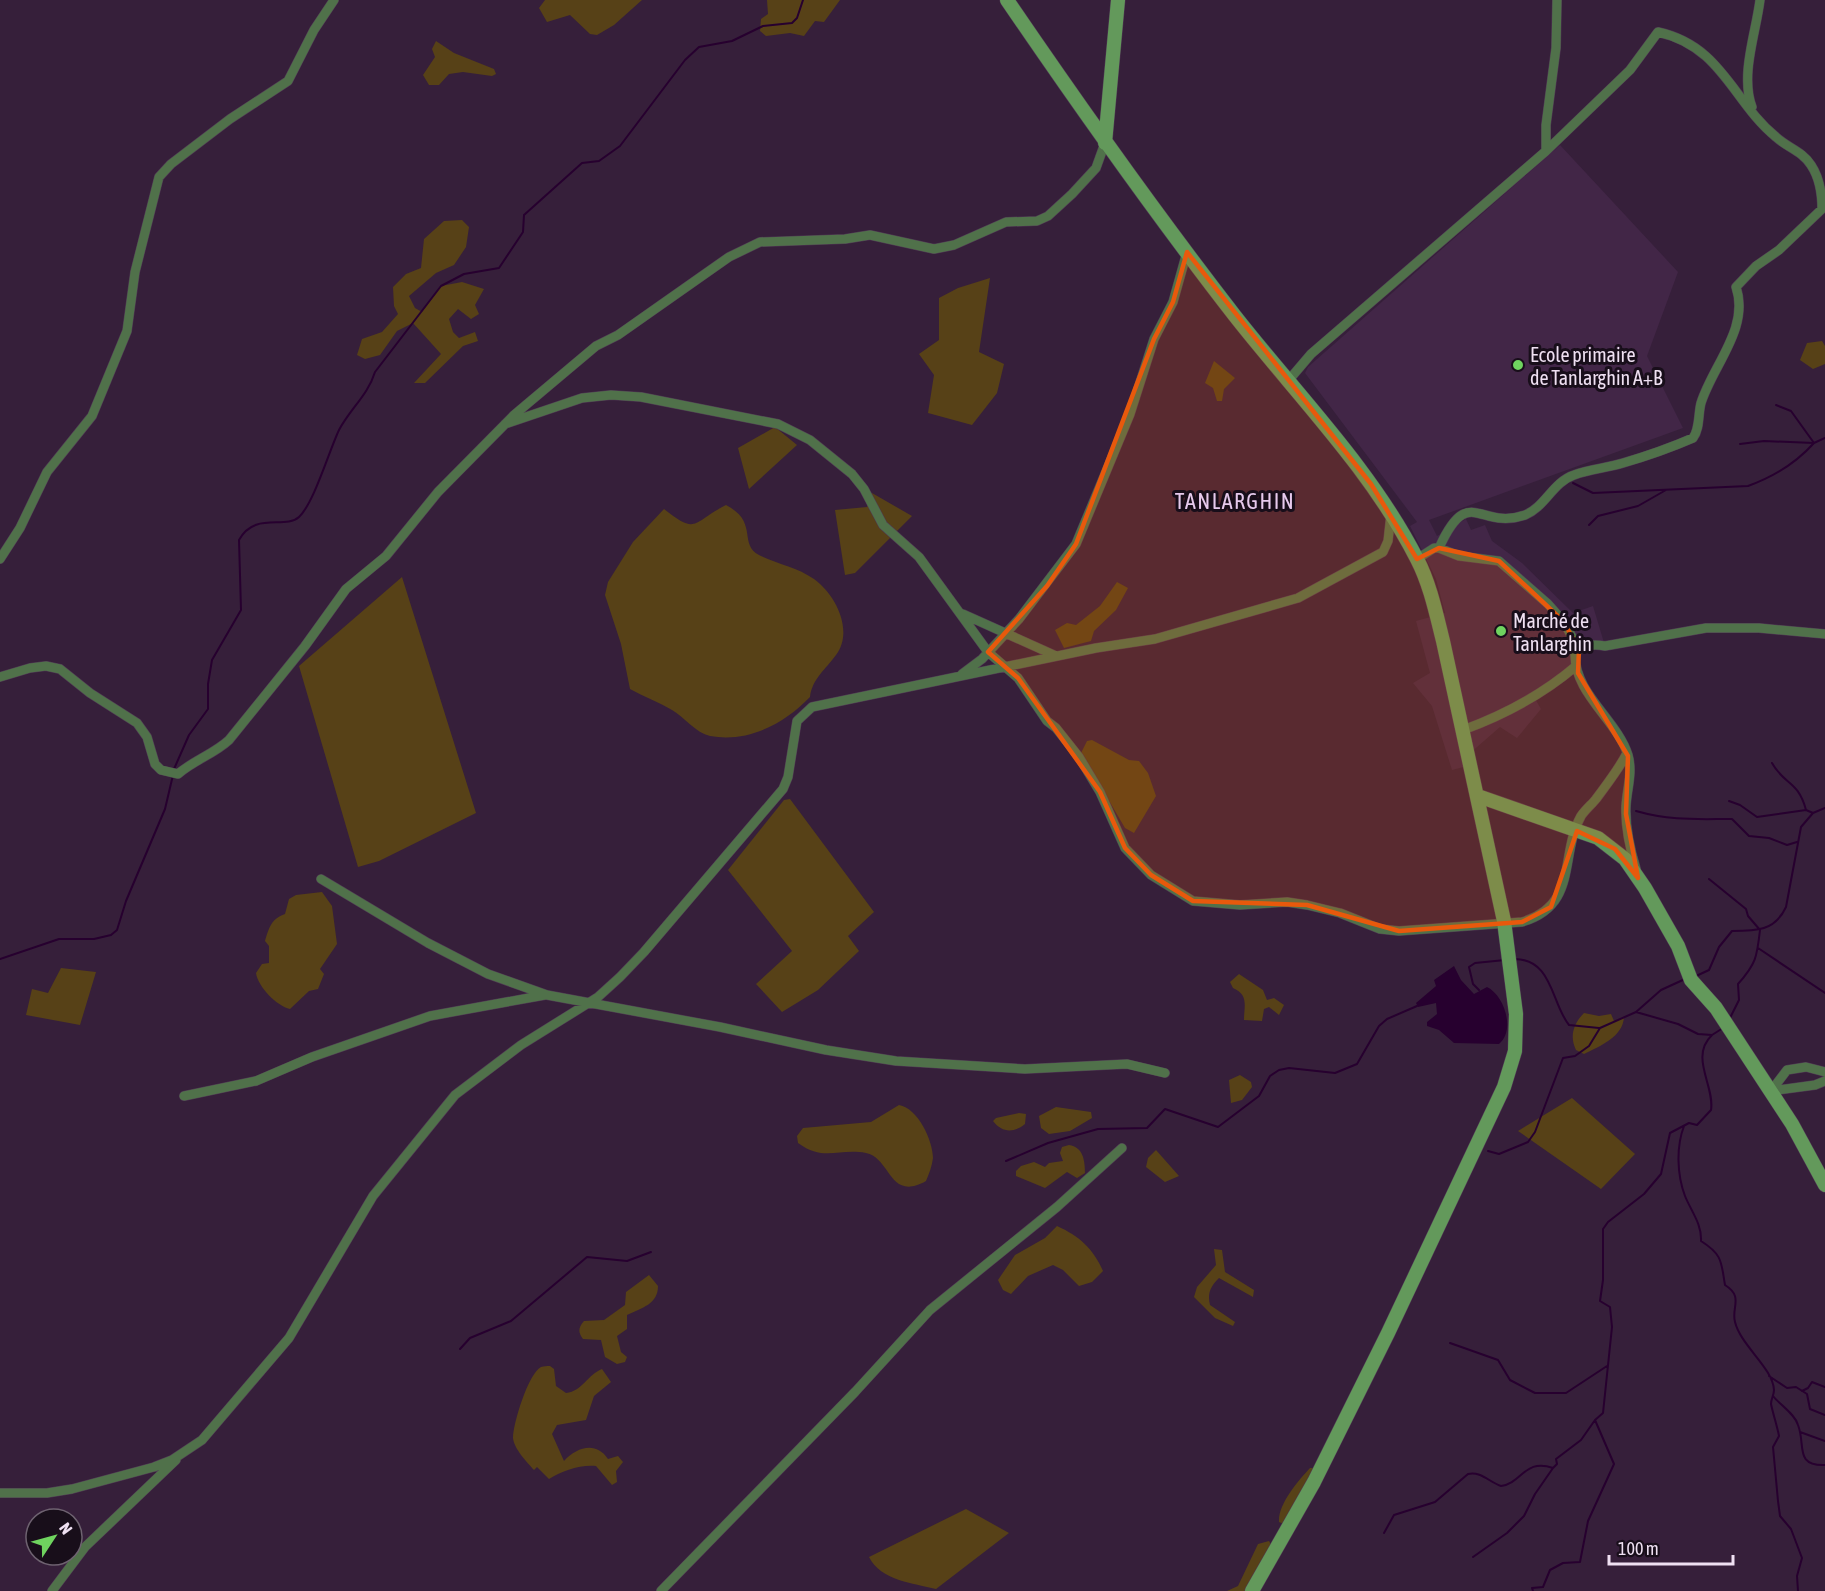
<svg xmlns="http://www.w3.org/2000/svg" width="1825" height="1591" font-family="'Asap Condensed',sans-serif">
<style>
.built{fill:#422647}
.green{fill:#574117}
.water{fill:#27002f}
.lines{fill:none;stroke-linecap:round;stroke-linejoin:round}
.stream{stroke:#27002f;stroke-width:2}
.street-casing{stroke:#503a54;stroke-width:10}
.secondary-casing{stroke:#503a54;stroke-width:15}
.street{stroke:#50714a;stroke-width:9}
.secondary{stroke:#63995b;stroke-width:14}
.marked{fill:#e8590c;fill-opacity:0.2;stroke:#e8590c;stroke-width:4.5;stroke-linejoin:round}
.poi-dot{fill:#6fd35f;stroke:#180e1a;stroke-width:2}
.labels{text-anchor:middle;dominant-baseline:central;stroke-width:6;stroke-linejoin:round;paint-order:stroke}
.poi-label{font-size:20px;fill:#efe0f2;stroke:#180e1a;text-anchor:start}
.quarter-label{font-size:22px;letter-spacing:1.5px;fill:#e6c9ec;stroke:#180e1a}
</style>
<rect width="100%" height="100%" fill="#361f3a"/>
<path class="built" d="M 1560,145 L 1678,272 L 1647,356 L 1683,428 L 1429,520 L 1437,536 L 1466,519 L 1471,530 L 1485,525 L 1492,541 L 1522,563 L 1573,613 L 1593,606 L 1605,646 L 1579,649 L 1575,662 L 1534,697 L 1541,709 L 1517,738 L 1500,727 L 1469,754 L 1471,765 L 1452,770 L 1432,706 L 1413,683 L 1430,673 L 1416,621 L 1445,613 L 1436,579 L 1410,526 L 1417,522 L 1305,373 L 1308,367 Z"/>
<path class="green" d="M 545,0 L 642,0 L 614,25 L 597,35 L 590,34 L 570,15 L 547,22 L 539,8 Z
M 767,0 L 840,0 L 824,22 L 815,21 L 804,36 L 790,33 L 766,36 L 760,31 L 761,19 L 768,14 Z
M 436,41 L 454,53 L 494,69 L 496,74 L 492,76 L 463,72 L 449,74 L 439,85 L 429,85 L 423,75 L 435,57 L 432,49 Z
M 462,220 L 469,227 L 466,247 L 454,265 L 436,273 L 409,296 L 415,308 L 422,312 L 441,286 L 462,282 L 484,289 L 475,305 L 479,314 L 471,319 L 458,309 L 449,319 L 453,332 L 459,338 L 475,332 L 478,341 L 463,346 L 425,383 L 414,383 L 441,354 L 413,323 L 397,331 L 380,355 L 365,359 L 357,355 L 362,339 L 382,332 L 398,314 L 394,306 L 393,287 L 406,274 L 421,268 L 424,239 L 444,221 Z
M 990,278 L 979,352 L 1004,364 L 997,393 L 972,425 L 928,413 L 934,375 L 919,354 L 939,340 L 939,298 L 958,288 Z
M 1822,341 L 1825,346 L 1825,364 L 1813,369 L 1800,360 L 1807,343 Z
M 1214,361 L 1235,378 L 1224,389 L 1222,401 L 1217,401 L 1213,388 L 1205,383 Z
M 775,427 L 797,445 L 749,489 L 738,448 Z
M 872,493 L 912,516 L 855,573 L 845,575 L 835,510 L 867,507 Z
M 726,505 C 759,522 738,544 759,555 C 777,564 797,567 814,579 C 836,595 854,631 836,655 C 826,669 812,679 810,697 C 785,723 749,743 710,736 C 696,733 684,717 672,710 C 659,702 644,697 630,689 L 621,644 L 605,595 L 608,582 L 633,542 L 664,509 C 698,536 692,522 726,505 Z
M 402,577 L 476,813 L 379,861 L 358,867 L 299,666 Z
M 1117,582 L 1128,588 L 1116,610 L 1094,631 L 1091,641 L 1064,648 L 1055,630 L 1067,623 L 1076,625 L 1100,606 Z
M 1092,740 L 1129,760 L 1139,761 L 1148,773 L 1156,796 L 1134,833 L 1125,828 L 1081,753 L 1087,741 Z
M 790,799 L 874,912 L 848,936 L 859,951 L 818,990 L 782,1012 L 756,984 L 792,951 L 728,870 L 784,800 Z
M 322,892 L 332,906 L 337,944 L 320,969 L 324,974 L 318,989 L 309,991 L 290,1009 C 277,1006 258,987 256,973 L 262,964 L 269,963 L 269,946 L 265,941 C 269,928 271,919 285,914 L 289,899 L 296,895 Z
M 61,968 L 96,972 L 80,1025 L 26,1015 L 32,989 L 48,993 Z
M 1239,974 L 1263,990 L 1267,1000 L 1274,998 L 1284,1005 L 1279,1015 L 1269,1007 L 1264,1009 L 1262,1021 L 1244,1020 C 1244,1006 1249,995 1233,988 L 1230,982 Z
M 1584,1013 L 1599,1016 L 1611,1014 L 1614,1021 L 1624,1017 C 1623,1037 1600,1046 1584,1054 L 1576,1050 C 1569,1036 1574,1023 1584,1013 Z
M 1240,1075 L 1251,1082 L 1252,1087 L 1242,1100 L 1231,1103 L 1229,1080 Z
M 1572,1098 L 1635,1154 L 1601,1189 L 1518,1131 Z
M 899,1105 C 918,1108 933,1141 933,1158 C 932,1166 929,1174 926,1181 C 889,1202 891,1158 866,1153 C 838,1148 824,1162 798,1143 L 797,1136 L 803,1128 L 871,1122 Z
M 1056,1107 L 1091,1112 L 1092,1118 L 1070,1131 L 1049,1134 L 1041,1128 L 1039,1116 Z
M 1019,1113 L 1026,1114 L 1025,1124 C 1014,1133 1002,1133 993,1121 L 996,1118 Z
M 1069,1145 C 1083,1147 1085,1160 1085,1173 L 1077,1178 L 1067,1172 L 1045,1188 L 1016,1176 L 1016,1171 L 1021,1166 L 1034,1162 L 1045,1167 L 1049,1163 L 1063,1161 L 1060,1153 L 1062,1147 Z
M 1156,1150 L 1179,1176 L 1165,1182 L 1146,1167 L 1148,1158 Z
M 1057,1226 C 1079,1236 1093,1248 1103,1271 L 1092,1282 L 1079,1286 L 1063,1270 L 1053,1265 L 1028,1276 L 1011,1294 L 1003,1290 L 998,1280 L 1015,1255 L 1045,1238 Z
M 1214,1249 L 1222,1250 L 1225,1272 L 1254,1290 L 1253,1297 L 1219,1278 C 1211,1286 1207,1293 1210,1305 L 1235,1322 L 1233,1326 L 1215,1318 L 1194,1297 L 1197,1287 L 1216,1265 Z
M 649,1275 L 658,1286 C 658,1304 642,1308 627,1315 L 627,1329 L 617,1336 L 621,1352 L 627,1357 L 625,1362 L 617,1364 L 605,1357 L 601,1340 L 583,1339 C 578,1332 578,1328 584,1321 L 604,1320 L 625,1305 L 626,1292 Z
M 550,1366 L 554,1369 L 556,1386 L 566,1393 C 583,1391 587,1375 602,1369 L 611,1382 L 594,1396 L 586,1420 L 557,1425 L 552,1434 L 564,1461 C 577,1447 596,1441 608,1459 L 618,1456 L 623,1462 L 616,1471 L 617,1482 L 612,1485 L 596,1466 C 582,1464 561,1471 549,1479 L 537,1467 L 534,1470 C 527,1462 514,1449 513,1438 C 513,1424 528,1374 541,1367 C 544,1366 547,1366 550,1366 Z
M 1310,1468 L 1315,1468 L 1286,1525 L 1279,1522 C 1278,1504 1298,1481 1310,1468 Z
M 966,1509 L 1009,1533 L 936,1589 C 913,1583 881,1581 869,1557 Z
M 1269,1541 L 1273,1548 L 1245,1591 L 1227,1591 L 1238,1586 L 1258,1544 Z"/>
<path class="water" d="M 1454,966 L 1461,980 L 1474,994 L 1487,987 C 1504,995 1516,1030 1499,1044 L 1454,1043 L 1439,1030 L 1427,1026 L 1427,1022 L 1437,1014 L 1436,1003 L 1418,1007 L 1416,1003 L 1436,986 L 1434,980 Z"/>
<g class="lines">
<path class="stream" d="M 1740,444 L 1764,441 L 1814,443 L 1825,438
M 1573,483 L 1593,493 L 1748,486 C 1773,477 1796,463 1814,443 L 1791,411 L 1776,405
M 1589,525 L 1598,516 L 1638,506 L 1666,490
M 1772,763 C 1784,785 1798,780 1806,810
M 174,769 L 189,735 L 208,709 L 208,684 L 212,660 L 241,610 L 239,540 C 255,511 285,530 299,517 C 314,503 329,451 339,430 C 350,409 368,395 375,372 L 441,286 L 464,274 L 499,268 L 523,232 L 524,215 L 582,163 L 599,161 L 620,146 L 685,60 L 699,47 L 732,41 L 763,26 L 792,23 L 797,18 L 803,0
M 1729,801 L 1740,805 L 1757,817 L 1806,810 L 1813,813
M 1636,811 C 1671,821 1696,819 1732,819 L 1749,836 L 1769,838 L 1787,845 L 1797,842
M 1709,879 L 1746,909 L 1748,916 L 1760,930 C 1757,957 1756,964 1738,984 L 1739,1000 L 1730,1018
M 1758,948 L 1825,993
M 0,959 L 59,939 L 94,939 L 111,935 L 117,930 L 126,901 L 165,809 L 173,775
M 1513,959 C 1553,958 1551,1003 1569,1025 L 1599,1028
M 1694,977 L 1709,970 L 1719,947 L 1732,931 C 1756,931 1775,931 1786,907 L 1801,827 L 1813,813 L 1825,808
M 1479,990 L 1473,984 L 1469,967 L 1475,963 L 1505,960
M 1636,1012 L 1661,990 L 1685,979
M 1684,1126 C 1676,1147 1677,1175 1685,1196 C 1691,1211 1702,1224 1701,1241 C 1723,1255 1721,1262 1725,1285 C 1744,1297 1731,1307 1735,1322 C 1741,1346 1773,1368 1774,1390 C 1774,1395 1771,1399 1771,1404 C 1773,1414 1777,1425 1779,1436 L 1773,1447 L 1778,1501 L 1780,1516 L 1791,1529 L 1802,1558 L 1797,1576 L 1798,1591
M 1488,1151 L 1499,1154 L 1528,1142 L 1535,1132 L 1563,1058 L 1575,1056 L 1589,1046 L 1600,1028 L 1636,1012 L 1678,1024 L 1698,1034 L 1712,1035 L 1723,1028
M 1006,1161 L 1048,1143 L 1098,1129 L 1147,1128 L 1165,1109 L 1218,1127 L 1259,1096 L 1270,1076 L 1279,1070 L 1289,1068 L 1335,1073 L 1357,1064 L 1379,1026 L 1387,1019 L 1417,1006
M 1450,1343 L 1498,1360 L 1510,1380 L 1535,1393 L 1566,1393 L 1607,1366
M 460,1349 L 470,1338 L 511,1321 L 587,1257 L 627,1261 L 651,1252
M 1769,1376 L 1787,1388 L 1796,1387 L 1807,1394 L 1810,1409 L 1825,1415
M 1802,1391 L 1808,1388 L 1812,1382 L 1825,1387
M 1773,1396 C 1780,1405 1795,1414 1798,1425 C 1806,1445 1794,1466 1825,1465
M 1800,1432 L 1825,1441
M 1384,1533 L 1394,1515 L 1435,1502 L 1468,1474 C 1481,1471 1489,1482 1501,1486 C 1522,1483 1525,1458 1553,1468 L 1557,1464 L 1556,1459 L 1581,1440 L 1595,1420
M 1473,1557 L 1507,1533 L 1524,1516 L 1535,1494 L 1553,1468
M 1533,1591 L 1532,1588 L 1543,1587 L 1550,1570 L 1563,1563 L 1580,1562 L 1588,1521 L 1614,1464 L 1595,1420 L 1603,1413 L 1612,1327 L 1610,1307 L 1600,1301 L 1603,1280 L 1603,1229 L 1608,1222 L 1644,1194 L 1661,1174 L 1670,1133 L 1689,1123 L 1697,1125 L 1711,1110 C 1715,1086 1689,1057 1712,1035"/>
<defs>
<path id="street" d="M 1752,107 C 1740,75 1756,33 1760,0
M 1288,381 L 1311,354 L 1546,151 L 1546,125 L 1556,48 L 1557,0
M 505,424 L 582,398 L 611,395 L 641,397 L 778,424 L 810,440 L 852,474 L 864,489 L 883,525 L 919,557 L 988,652 L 1018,678 L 1047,721 L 1056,728 L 1079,757 L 1100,792 L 1125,848 L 1151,875 L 1193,901 L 1240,905 L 1287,902 L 1307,905 L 1340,913 L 1380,929 L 1399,931 L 1522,922 C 1579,905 1559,856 1581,816 C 1585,810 1592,804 1596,799 C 1607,784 1619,769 1627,753
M 1439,548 C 1469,482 1479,531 1525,515 C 1545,507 1553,482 1574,475 C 1590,469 1607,468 1623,463 C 1647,456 1670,448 1693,438 C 1700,429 1698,414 1701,403 C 1713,365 1750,328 1736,287 L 1756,266 L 1779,250 L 1822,209 C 1822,195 1819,177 1811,165 C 1802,151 1788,148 1776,137 C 1733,102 1722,46 1658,32 L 1630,70 L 1546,151
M 0,559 L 20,528 L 47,472 L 92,416 L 127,331 L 135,272 L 159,177 L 171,164 L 230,119 L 288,81 L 314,30 L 334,0
M 1417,559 L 1434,548 L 1439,548 L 1459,556 L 1499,561 L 1548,604 L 1563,621 L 1579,649
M 963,614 L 1054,655
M 962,674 L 982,659 L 1019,619 L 1076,544 L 1130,414 L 1154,339 L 1173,302 L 1187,252
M 0,677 L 30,668 L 46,666 L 60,669 L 90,693 L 137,723 L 147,737 L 155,764 L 161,770 L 178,774 C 194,760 214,754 229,740 L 305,646 L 346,589 L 386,556 L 438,492 L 514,415 L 596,346 L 618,335 L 729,257 L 760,242 L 845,239 L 870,235 L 934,249 L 954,245 L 1006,222 L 1037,221 L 1048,216 L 1072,194 L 1096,168 L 1105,143
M 1463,730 C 1504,715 1542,695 1576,666
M 1636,869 C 1630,849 1625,827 1626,806 C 1627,788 1633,773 1628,755 C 1617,720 1574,693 1575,654 C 1582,644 1594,644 1605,646 L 1706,628 L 1759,628 L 1825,634
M 321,879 L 428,943 L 488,974 L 547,995 L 720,1027 L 826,1050 L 896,1061 L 1025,1069 L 1127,1064 L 1165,1073
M 1771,1091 L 1787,1070 L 1806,1067 L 1825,1072
M 1771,1091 L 1815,1085 L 1825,1081
M 184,1096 L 256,1081 L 312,1057 L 430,1016 L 545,995
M 0,1493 L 47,1493 L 72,1489 L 154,1467 L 172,1460 L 202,1440 L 289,1338 L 373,1196 L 455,1095 L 521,1045 L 598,997 L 620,977 L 644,952 L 783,789 L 788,777 L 797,721 L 812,707 L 1096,648 L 1155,639 L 1298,598 L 1383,552 L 1388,541 L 1391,514
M 52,1591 L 85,1547 L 176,1460
M 661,1591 L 855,1392 L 930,1310 L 1057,1207 L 1122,1148"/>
<path id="secondary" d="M 1007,0 C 1080,107 1155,213 1235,316 C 1297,395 1371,469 1417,559 C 1430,584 1436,613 1443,641 L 1504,921 L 1516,1014 L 1515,1051 L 1504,1087 L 1388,1333 L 1314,1482 L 1252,1591
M 1105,143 L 1118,0
M 1478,796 L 1598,838 L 1625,859 L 1645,888 L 1678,946 L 1691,980 L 1716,1008 L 1792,1124 L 1825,1185"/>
</defs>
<use href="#street" class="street-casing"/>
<use href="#secondary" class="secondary-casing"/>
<use href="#street" class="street"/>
<use href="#secondary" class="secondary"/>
</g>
<path class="marked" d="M 1187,252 L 1371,484 L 1417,559 L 1439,548 L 1499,561 L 1563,621 L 1579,649 L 1578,673 L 1628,756 L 1626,814 L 1638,878 L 1615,849 L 1577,831 L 1551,907 L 1522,922 L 1399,931 L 1307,905 L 1193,901 L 1151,875 L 1125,848 L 1100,792 L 1018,678 L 988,652 L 1047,586 L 1076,544 L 1154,339 L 1173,302 Z"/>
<g class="poi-dot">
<circle cx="1518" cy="365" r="6"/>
<circle cx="1501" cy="631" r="6"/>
</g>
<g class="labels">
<g class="poi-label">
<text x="1530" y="354">Ecole primaire<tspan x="1530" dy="23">de Tanlarghin A+B</tspan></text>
<text x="1513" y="620">Marché de<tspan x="1513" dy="23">Tanlarghin</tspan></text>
</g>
<g class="quarter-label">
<text x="1235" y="501">TANLARGHIN</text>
</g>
</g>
<g transform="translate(54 1537) rotate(54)"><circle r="28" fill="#180e1a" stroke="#6e6270" stroke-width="1.5"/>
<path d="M0-4.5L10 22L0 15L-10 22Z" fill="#6fd35f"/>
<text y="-9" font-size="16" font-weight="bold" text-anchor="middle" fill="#efe0f2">N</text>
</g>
<path d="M1609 1555v9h124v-9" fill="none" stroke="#efe0f2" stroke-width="3"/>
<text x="1618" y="1555" font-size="18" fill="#efe0f2" stroke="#180e1a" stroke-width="4.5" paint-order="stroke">100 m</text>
</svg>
